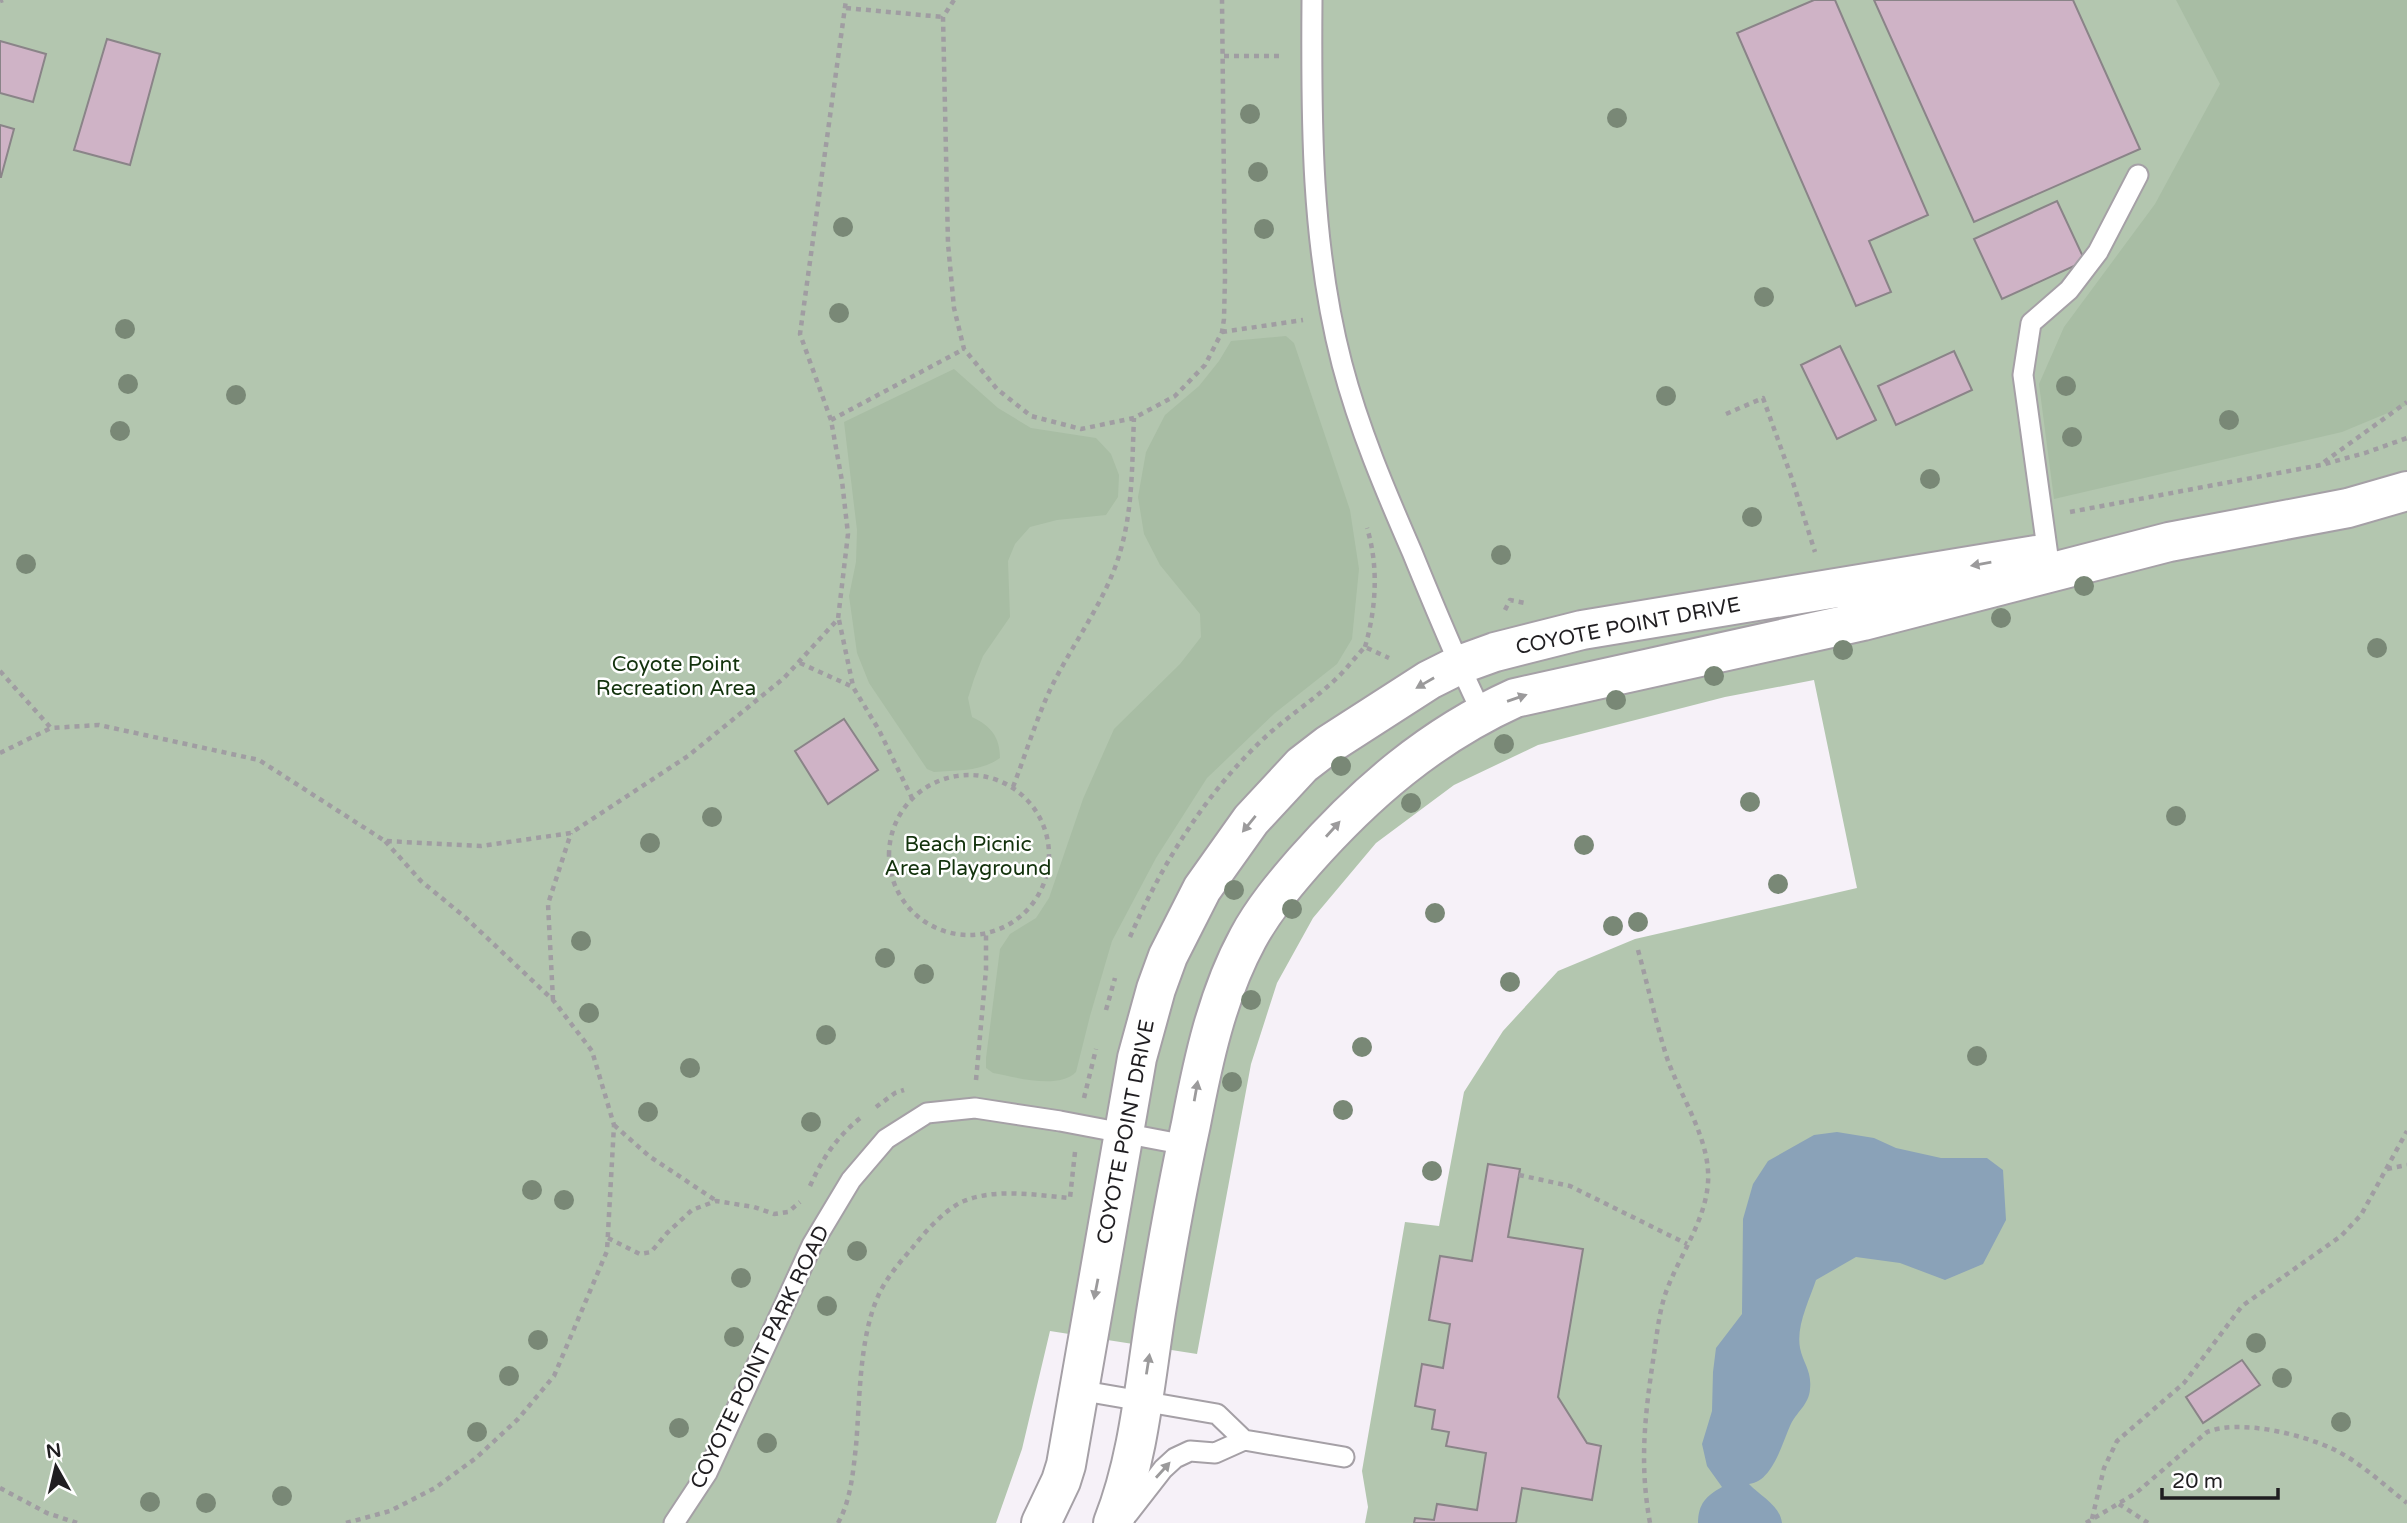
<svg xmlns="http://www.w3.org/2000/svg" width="2407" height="1523" font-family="'Varela Round',sans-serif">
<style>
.green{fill:#b3c6af}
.forest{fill:#a8bda4}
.water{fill:#8aa2b8}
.building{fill:#cfb3c6;stroke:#8a8488;stroke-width:2}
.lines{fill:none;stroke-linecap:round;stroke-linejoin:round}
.lane-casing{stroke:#a5a0a6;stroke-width:23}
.street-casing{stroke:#a5a0a6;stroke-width:42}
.path{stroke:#a09da2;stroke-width:4.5;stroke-dasharray:5 5;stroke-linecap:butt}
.lane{stroke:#fff;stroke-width:19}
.street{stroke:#fff;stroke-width:38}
.tree{fill:#798876}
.oneway{fill:#9b9a9b}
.labels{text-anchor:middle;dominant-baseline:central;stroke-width:5;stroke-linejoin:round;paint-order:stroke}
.street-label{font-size:21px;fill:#201e21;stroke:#fff}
.park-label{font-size:21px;fill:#12320c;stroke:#fff}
</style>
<rect width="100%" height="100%" fill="#f6f1f8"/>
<path class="green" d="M 0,0 L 2407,0 L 2407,1523 L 1365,1523 L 1368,1507 L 1362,1471 L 1405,1222 L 1439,1226 L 1464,1092 L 1503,1031 L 1558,971 L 1635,939 L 1857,888 L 1814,680 L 1725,697 L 1538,745 L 1454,785 L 1376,843 L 1313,918 L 1277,983 L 1251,1064 L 1197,1354 L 1050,1331 L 1022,1449 L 996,1523 L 0,1523 Z"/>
<path class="forest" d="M 2176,0 L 2407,0 L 2407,405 L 2342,432 L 2054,499 L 2039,384 L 2064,327 L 2155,204 L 2220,84 Z
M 1286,336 L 1294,343 L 1350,510 L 1359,569 L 1352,639 L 1337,664 L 1275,713 L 1207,778 L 1156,858 L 1112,941 L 1090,1016 L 1076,1072 C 1058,1090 1016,1077 993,1073 L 986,1068 L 986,1058 L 1000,949 L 1010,934 L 1036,918 L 1049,898 L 1083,799 L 1114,729 L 1180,664 L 1201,637 L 1200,614 L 1160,565 L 1144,534 L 1138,497 L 1146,452 L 1165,415 L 1199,386 L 1219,361 L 1231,341 Z
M 954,369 L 998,408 L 1031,428 L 1096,438 L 1111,454 L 1119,475 L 1118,497 L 1106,515 L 1057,520 L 1030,527 L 1015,544 L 1008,561 L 1010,617 L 983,656 L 974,679 L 968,698 L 972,717 C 991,726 1000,737 1000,758 C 981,772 957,770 934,772 L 927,769 L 869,683 L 857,653 L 849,596 L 856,562 L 857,530 L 844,422 Z"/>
<path class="water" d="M 1837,1132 L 1874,1138 L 1896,1148 L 1941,1158 L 1987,1158 L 2003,1170 L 2006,1220 L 1983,1264 L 1945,1280 L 1900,1263 L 1856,1257 L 1816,1280 C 1809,1301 1796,1326 1800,1348 C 1803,1363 1812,1371 1810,1389 C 1809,1405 1796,1412 1790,1426 C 1782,1444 1772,1482 1749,1484 C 1760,1496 1780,1505 1782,1523 L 1698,1523 C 1698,1504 1706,1496 1722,1487 L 1707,1466 L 1702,1444 L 1712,1411 L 1713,1372 L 1716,1348 L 1742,1314 L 1743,1219 L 1753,1184 L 1768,1161 L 1814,1135 Z"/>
<path class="building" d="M 1814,0 L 1835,0 L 1928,215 L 1869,241 L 1891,292 L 1856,306 L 1737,33 Z
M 1874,0 L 2073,0 L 2140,149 L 1974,222 Z
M 107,39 L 160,54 L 130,165 L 74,150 Z
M 0,41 L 46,54 L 33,102 L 0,93 Z
M 0,125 L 14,129 L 1,177 L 0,177 Z
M 2057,201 L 2085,261 L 2002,299 L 1974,239 Z
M 1840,346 L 1876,420 L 1837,439 L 1801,365 Z
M 1954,351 L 1972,390 L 1896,425 L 1878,386 Z
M 844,719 L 878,770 L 828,804 L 795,751 Z
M 1488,1164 L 1520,1169 L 1508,1237 L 1583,1249 L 1558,1397 L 1587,1443 L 1601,1446 L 1592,1500 L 1522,1488 L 1516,1523 L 1414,1523 L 1415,1518 L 1434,1520 L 1437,1504 L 1477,1510 L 1486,1453 L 1446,1446 L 1449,1432 L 1432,1429 L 1435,1410 L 1415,1406 L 1422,1364 L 1443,1368 L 1450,1324 L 1429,1320 L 1440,1256 L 1472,1261 Z
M 2242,1360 L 2260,1385 L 2203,1423 L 2186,1397 Z"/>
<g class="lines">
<defs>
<path id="lane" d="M 1312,0 C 1311,121 1311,245 1342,364 C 1359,429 1385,490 1412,552 C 1434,606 1456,660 1482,713
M 2049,563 L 2023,375 L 2031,323 L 2069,290 L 2098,252 L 2138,175
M 1078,1390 L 1217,1414 L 1244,1440 L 1215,1453 L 1190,1451 L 1175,1458 L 1163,1469 L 1128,1514
M 1244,1440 L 1344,1457
M 674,1523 L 707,1473 L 812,1245 L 851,1180 L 886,1139 L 927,1113 L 975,1108 L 1060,1121 L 1186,1145"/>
<path id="street" d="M 1041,1523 L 1061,1481 L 1066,1465 L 1137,1058 L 1156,989 L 1168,956 L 1202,889 L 1251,820 L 1302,765 L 1328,745 L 1429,680 L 1459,665 L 1495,652 L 1582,630 L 2036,555
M 1113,1523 C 1140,1455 1145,1378 1157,1306 C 1167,1245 1178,1184 1191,1124 C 1203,1061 1217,995 1248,938 C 1263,910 1284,885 1304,862 C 1365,793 1431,736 1515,698 L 1863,621 L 2169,542 L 2348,508 L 2407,491"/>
</defs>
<use href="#lane" class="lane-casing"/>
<use href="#street" class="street-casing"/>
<path class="path" d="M 954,0 L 943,17 L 948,244 L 954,308 L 964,349 L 997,389 L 1031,416 L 1081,429 L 1134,418 L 1175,396 L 1205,365 L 1222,332 L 1224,319 L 1225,278 L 1222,0
M 0,1 L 3,0
M 846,8 L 943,17
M 1224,56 L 1282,56
M 1222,332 L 1303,320
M 1726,414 L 1763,398 L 1791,476 L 1815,552
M 831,420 L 964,349
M 2324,462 L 2407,402
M 2070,512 L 2321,465 L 2365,453 L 2407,438
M 1505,610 L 1510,600 L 1525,603
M 839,620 L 853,686
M 1365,647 C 1376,609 1379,567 1367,528
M 800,663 L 853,687 L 879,730 L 912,798
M 0,671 L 51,728 L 99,725 L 259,760 L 385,841 L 481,846 L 571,833 L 688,756 L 784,678 L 838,619 L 848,534 L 842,481 L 831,420 L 800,334 L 846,0
M 0,753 L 51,728
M889 855a80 80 0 1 1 160 0a80 80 0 1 1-160 0Z
M 1013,787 C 1025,756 1035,723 1049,692 C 1072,643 1109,598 1122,545 C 1133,504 1132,460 1134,418
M 1130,937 C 1162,864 1204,796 1261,741 C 1286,717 1316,699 1340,675 C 1349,666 1356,656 1365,647 L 1389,658
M 1638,950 C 1648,986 1656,1023 1667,1058 C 1681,1098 1711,1140 1708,1183 C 1705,1222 1679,1256 1666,1292 C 1659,1312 1657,1334 1654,1354 C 1645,1414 1639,1463 1650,1523
M 553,1000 L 548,904 L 571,833
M 1106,1010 L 1115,978
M 976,1080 L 986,970 L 986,935
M 1084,1098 L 1096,1049
M 876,1107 L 895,1093 L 904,1090
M 614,1125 L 649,1156 L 715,1200
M 2387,1169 L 2407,1165
M 1519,1175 L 1570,1186 L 1687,1244
M 810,1186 C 823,1157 838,1135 863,1116
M 608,1238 L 640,1254 L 651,1252 L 667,1233 L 692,1210 L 716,1201 L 754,1207 L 774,1214 L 788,1212 L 800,1202
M 0,1488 L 47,1513 L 77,1523
M 2119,1504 L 2148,1523
M 2092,1519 L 2104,1468 L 2117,1441 L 2184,1383 L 2242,1306 L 2341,1236 L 2361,1215 L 2407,1131
M 346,1523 L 390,1511 L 435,1488 L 476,1458 L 518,1419 L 554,1376 L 607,1251 L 614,1125 L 592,1051 L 553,1000 L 466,918 L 421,881 L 385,841
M 838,1523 C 851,1500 853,1472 856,1446 C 860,1399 859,1337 879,1294 C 887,1277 901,1261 913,1247 C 926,1231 945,1209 964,1201 C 996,1188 1036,1195 1070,1198 L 1075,1152
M 2086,1523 L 2136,1493 L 2207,1432 C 2240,1419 2301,1434 2333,1449 C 2360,1462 2384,1485 2407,1503"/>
<use href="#lane" class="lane"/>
<use href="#street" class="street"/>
</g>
<g class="tree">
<circle cx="1250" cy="114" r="10"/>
<circle cx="1617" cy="118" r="10"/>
<circle cx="1258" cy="172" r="10"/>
<circle cx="843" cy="227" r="10"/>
<circle cx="1264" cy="229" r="10"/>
<circle cx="1764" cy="297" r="10"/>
<circle cx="839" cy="313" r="10"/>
<circle cx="125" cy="329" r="10"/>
<circle cx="128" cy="384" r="10"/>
<circle cx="2066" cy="386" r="10"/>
<circle cx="236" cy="395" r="10"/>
<circle cx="1666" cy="396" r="10"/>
<circle cx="2229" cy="420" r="10"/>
<circle cx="120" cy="431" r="10"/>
<circle cx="2072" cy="437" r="10"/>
<circle cx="1930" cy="479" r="10"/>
<circle cx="1752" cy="517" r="10"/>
<circle cx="1501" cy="555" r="10"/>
<circle cx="26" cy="564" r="10"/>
<circle cx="2084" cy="586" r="10"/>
<circle cx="2001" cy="618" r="10"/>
<circle cx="2377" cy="648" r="10"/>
<circle cx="1843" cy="650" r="10"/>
<circle cx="1714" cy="676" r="10"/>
<circle cx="1616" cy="700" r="10"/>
<circle cx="1504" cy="744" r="10"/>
<circle cx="1341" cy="766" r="10"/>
<circle cx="1750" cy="802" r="10"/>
<circle cx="1411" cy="803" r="10"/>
<circle cx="2176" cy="816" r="10"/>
<circle cx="712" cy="817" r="10"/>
<circle cx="650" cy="843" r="10"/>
<circle cx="1584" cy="845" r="10"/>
<circle cx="1778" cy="884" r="10"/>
<circle cx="1234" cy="890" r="10"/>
<circle cx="1292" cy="909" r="10"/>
<circle cx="1435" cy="913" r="10"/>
<circle cx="1638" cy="922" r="10"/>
<circle cx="1613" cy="926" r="10"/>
<circle cx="581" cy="941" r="10"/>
<circle cx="885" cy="958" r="10"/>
<circle cx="924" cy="974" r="10"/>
<circle cx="1510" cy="982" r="10"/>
<circle cx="1251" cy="1000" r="10"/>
<circle cx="589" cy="1013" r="10"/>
<circle cx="826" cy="1035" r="10"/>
<circle cx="1362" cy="1047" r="10"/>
<circle cx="1977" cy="1056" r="10"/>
<circle cx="690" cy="1068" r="10"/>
<circle cx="1232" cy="1082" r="10"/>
<circle cx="1343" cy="1110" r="10"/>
<circle cx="648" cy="1112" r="10"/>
<circle cx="811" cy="1122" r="10"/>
<circle cx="1432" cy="1171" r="10"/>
<circle cx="532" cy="1190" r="10"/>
<circle cx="564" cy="1200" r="10"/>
<circle cx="857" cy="1251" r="10"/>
<circle cx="741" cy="1278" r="10"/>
<circle cx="827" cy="1306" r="10"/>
<circle cx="734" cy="1337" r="10"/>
<circle cx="538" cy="1340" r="10"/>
<circle cx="2256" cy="1343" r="10"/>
<circle cx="509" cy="1376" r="10"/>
<circle cx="2282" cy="1378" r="10"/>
<circle cx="2341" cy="1422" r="10"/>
<circle cx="679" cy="1428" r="10"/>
<circle cx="477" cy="1432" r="10"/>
<circle cx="767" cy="1443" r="10"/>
<circle cx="282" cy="1496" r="10"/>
<circle cx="150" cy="1502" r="10"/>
<circle cx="206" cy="1503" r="10"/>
</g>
<defs><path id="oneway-solid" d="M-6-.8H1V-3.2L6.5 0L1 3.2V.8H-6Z" transform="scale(1.75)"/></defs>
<g class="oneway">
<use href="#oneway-solid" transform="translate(1981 564) rotate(170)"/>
<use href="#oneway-solid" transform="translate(1425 683) rotate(150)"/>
<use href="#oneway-solid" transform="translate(1517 698) rotate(-19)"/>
<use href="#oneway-solid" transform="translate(1249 824) rotate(129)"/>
<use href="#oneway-solid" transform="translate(1333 829) rotate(-48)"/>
<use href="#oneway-solid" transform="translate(1196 1091) rotate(-80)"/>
<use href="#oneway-solid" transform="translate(1096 1289) rotate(101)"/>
<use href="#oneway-solid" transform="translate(1148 1364) rotate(-81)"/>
<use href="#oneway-solid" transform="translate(1163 1470) rotate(-48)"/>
</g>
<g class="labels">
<g class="street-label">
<text transform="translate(1628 626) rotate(-11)">COYOTE POINT DRIVE</text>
<text transform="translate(1126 1132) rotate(-79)">COYOTE POINT DRIVE</text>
<text transform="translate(760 1357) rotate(-64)">COYOTE POINT PARK ROAD</text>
</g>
<g class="park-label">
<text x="676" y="664">Coyote Point<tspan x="676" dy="24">Recreation Area</tspan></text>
<text x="968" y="844">Beach Picnic<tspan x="968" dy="24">Area Playground</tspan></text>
</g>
</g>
<g transform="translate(56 1467) rotate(352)" stroke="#ffffff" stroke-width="5" paint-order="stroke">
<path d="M0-5L12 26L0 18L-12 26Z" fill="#201e21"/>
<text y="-10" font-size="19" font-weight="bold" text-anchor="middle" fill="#201e21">N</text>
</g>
<path d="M2162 1488v10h116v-10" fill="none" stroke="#201e21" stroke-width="3.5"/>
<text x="2172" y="1488" font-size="21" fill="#201e21" stroke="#ffffff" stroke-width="5" paint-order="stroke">20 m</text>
</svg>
